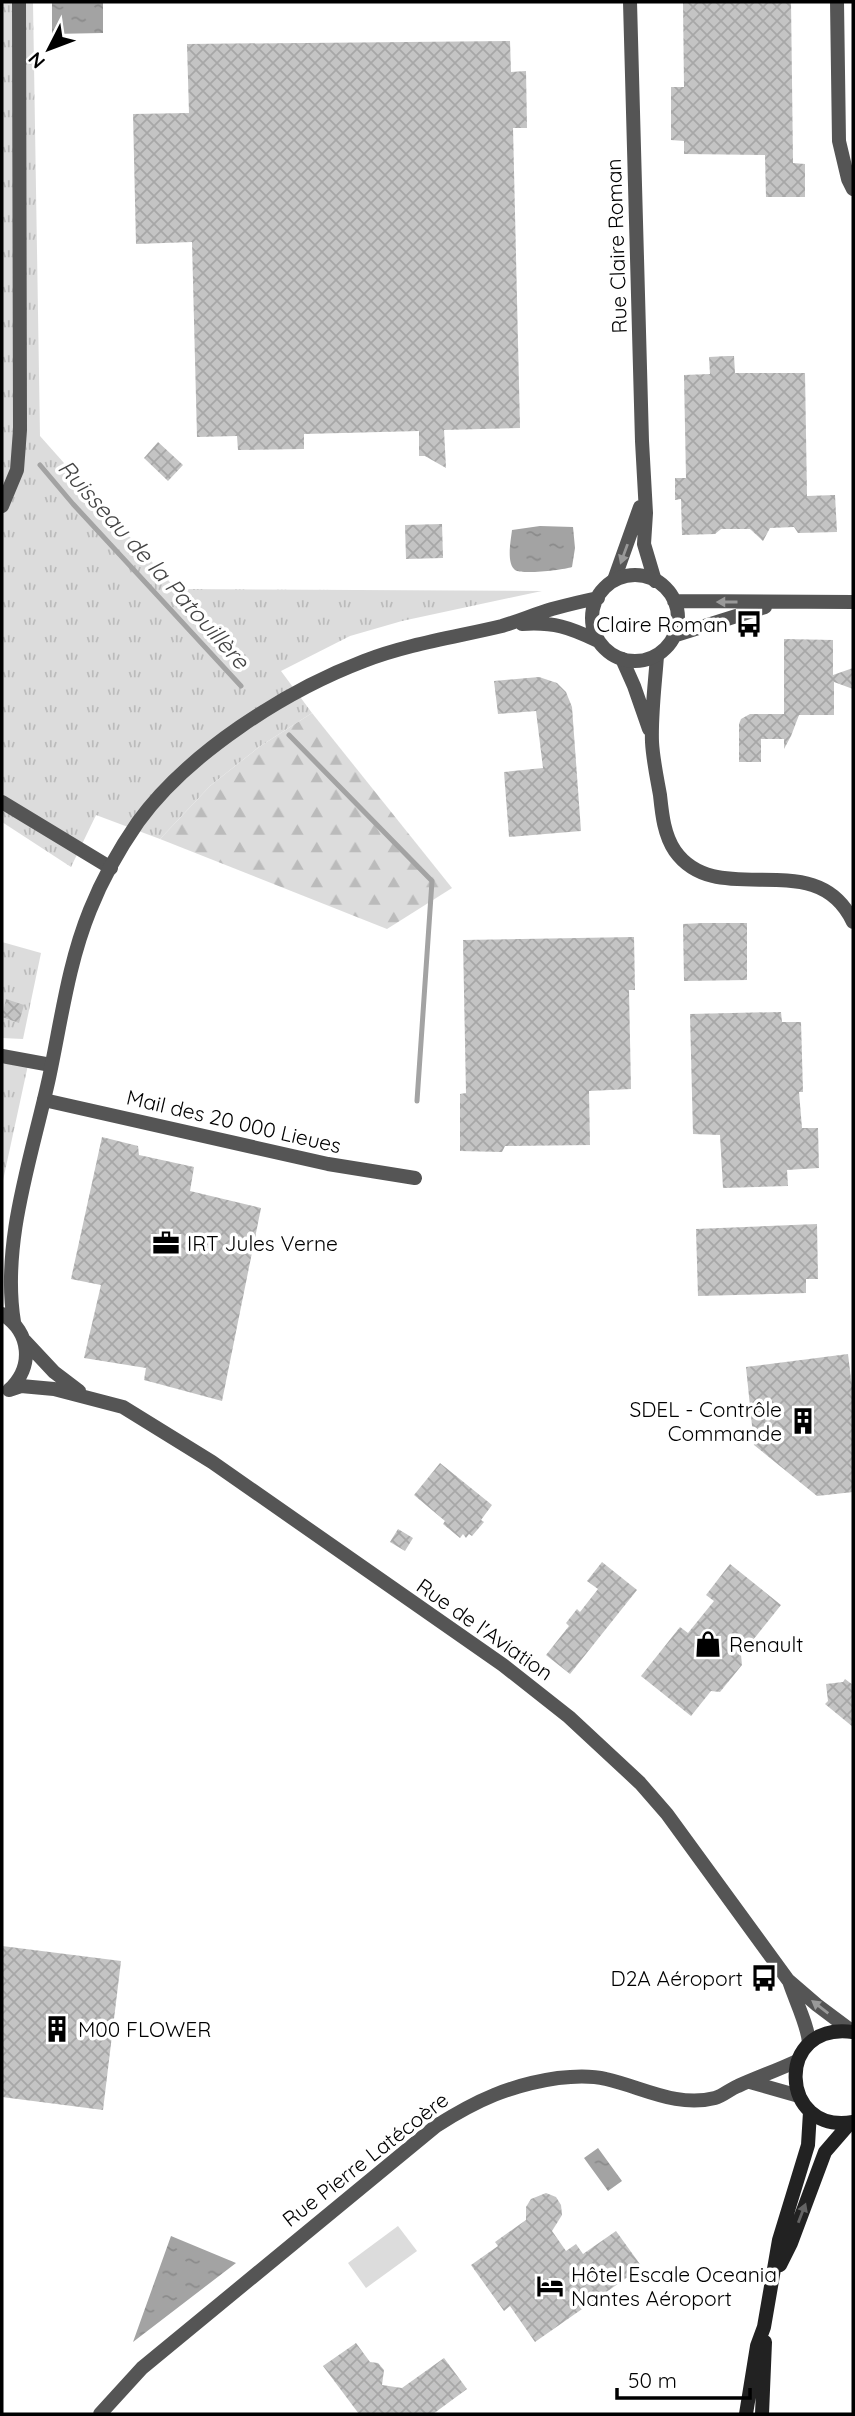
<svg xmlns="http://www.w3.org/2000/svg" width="855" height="2416" font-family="Quicksand,sans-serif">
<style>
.grass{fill:url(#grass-tufts)}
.forest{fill:url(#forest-firs)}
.pitch{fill:#dcdcdc}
.water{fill:url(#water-ripples)}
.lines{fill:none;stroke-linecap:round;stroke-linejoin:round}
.stream{stroke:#a3a3a3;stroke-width:5}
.building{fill:url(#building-cross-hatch)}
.minor{stroke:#555;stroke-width:14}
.tertiary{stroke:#555;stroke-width:14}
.secondary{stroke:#222;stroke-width:14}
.oneway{fill:#999}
.oneway2{fill:#646464}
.labels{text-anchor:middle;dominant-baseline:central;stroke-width:7;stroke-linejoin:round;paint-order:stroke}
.street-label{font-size:21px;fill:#000;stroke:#fff}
.poi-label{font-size:21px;fill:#000;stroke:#fff;text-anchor:start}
.water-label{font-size:23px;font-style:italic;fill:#444;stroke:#fff}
</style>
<defs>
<pattern id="grass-tufts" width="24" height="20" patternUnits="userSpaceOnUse" patternTransform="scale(1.75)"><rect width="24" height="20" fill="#dcdcdc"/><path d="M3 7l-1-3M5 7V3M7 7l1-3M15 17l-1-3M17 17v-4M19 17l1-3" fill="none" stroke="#bbb"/></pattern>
<pattern id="forest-firs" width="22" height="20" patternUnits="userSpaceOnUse" patternTransform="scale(1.75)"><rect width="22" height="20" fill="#dcdcdc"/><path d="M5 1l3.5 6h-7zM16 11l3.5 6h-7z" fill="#bbb"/></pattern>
<pattern id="water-ripples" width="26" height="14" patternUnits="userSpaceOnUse" patternTransform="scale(1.75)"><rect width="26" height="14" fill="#a3a3a3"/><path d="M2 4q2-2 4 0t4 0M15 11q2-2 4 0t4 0" fill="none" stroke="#8b8b8b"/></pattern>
<pattern id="building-cross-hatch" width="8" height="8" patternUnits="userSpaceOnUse" patternTransform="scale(1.75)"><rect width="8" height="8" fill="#c4c4c4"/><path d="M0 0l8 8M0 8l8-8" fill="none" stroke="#a7a7a7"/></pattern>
</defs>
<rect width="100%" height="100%" fill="#fff"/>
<path class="grass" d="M 2,2 L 33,3 L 40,436 L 176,589 L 542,591 L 402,621 L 350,636 L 281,671 L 312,713 L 259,747 L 210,786 L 160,839 L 96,815 L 71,867 L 2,822 Z
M 2,942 L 41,953 L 23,1039 L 2,1038 Z
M 5,1063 L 28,1065 L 2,1185 L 2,1065 Z"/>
<path class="forest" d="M 312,713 L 452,888 L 387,929 L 160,839 L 210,786 L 259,747 Z"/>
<path class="pitch" d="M 398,2226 L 417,2251 L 366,2288 L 348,2263 Z"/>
<path class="water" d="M 52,2 L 103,2 L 103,33 L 52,34 Z
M 540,526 L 573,527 L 575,548 L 572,567 C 563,570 522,575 515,570 C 506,563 511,540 512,530 Z
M 598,2148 L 622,2181 L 608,2191 L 584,2158 Z
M 171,2236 L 236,2263 L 133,2342 Z"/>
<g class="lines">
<path class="stream" d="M 40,465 L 73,504 L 241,686
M 289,735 L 432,881 L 417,1101"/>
</g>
<path class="building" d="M 683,2 L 791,2 L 793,163 L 805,164 L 805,197 L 766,197 L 765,155 L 684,154 L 684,141 L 671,140 L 671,87 L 684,87 Z
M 510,41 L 511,72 L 526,71 L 527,128 L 513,128 L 520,428 L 444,430 L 446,468 L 425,456 L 419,456 L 419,431 L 304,434 L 304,449 L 238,450 L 237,436 L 197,437 L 192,242 L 136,244 L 133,114 L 189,113 L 187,44 Z
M 728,356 L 734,356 L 735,373 L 805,373 L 807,496 L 835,495 L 837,532 L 798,533 L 794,527 L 770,528 L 763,541 L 750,529 L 721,529 L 715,534 L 682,535 L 681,499 L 675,500 L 675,478 L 686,478 L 684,375 L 710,374 L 709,357 Z
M 158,442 L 183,465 L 168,481 L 144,458 Z
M 442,524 L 443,558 L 406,559 L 405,525 Z
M 784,639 L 833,640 L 833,675 L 853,668 L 853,689 L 834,682 L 834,715 L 799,715 L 791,736 L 784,749 L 784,739 L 761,739 L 761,762 L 739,762 L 739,724 L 741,719 L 750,714 L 784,714 Z
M 539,677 L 557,683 L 566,692 L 572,707 L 581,831 L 509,837 L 504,772 L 543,768 L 536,711 L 498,714 L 494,681 Z
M 703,923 L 747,923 L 747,980 L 684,981 L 683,924 Z
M 634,937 L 635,990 L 629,990 L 631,1089 L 589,1091 L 590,1145 L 505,1146 L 502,1152 L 460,1151 L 460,1094 L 466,1093 L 463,940 Z
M 6,999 L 24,1005 L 19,1023 L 2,1017 Z
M 781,1012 L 782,1022 L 801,1022 L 803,1092 L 799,1092 L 802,1128 L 818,1128 L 819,1168 L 787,1170 L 788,1186 L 723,1188 L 720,1135 L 693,1134 L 690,1014 Z
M 102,1137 L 138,1146 L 139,1155 L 194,1167 L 190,1191 L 261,1208 L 222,1401 L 144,1380 L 146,1368 L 84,1358 L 101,1285 L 71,1279 Z
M 817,1224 L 818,1279 L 806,1279 L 806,1293 L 698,1296 L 696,1229 Z
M 848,1354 L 853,1396 L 853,1492 L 817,1496 L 754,1445 L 746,1367 Z
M 440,1463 L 492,1505 L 481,1520 L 484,1522 L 472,1536 L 469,1534 L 466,1538 L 463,1534 L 460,1538 L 443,1524 L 445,1521 L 414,1495 Z
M 398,1529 L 413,1538 L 405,1551 L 390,1542 Z
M 602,1562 L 637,1590 L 570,1674 L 546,1655 L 569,1626 L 566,1623 L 577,1609 L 580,1612 L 598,1589 L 587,1581 Z
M 730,1564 L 781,1605 L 741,1655 L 742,1665 L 720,1692 L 711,1691 L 691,1716 L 641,1676 L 680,1627 L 688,1633 L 714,1601 L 706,1595 Z
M 845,1679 L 853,1685 L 853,1727 L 825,1704 L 828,1701 L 826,1684 L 843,1682 Z
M 2,1946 L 121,1961 L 103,2110 L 2,2097 Z
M 546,2193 L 556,2197 L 561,2205 L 562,2215 L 552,2231 L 566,2251 L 576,2244 L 583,2254 L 616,2231 L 642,2267 L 535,2342 L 510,2306 L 504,2311 L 471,2265 L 498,2246 L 495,2242 L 526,2220 L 526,2207 L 531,2199 Z
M 356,2343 L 370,2362 L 378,2363 L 384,2370 L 382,2385 L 402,2388 L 444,2358 L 467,2389 L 433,2414 L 359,2414 L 323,2366 Z"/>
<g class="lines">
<path class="minor" d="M 630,2 L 642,441 L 646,513 L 644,544 L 655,581
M 837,2 L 839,141 L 848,179 L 853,189
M 2,506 L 17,470 L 20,430 L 19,2
M 614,580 L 640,507
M 657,656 C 655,684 651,714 652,742 C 653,760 657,778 660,795 C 662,814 664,835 675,851 C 718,912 816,843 853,922
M 622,659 L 634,686 L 649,729
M 2,802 L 111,868
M 2,1056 L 51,1065
M 44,1100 L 328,1164 L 415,1178
M 750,2082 L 799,2096
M 100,2414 L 142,2368 L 436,2126 C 477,2100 510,2085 558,2078 C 574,2076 590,2075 606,2079 C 642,2087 677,2108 715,2098 C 723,2096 730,2089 738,2086 C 758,2077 778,2070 797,2061"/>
<path class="tertiary" d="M592 618a43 43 0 1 1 86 0a43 43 0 1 1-86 0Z
M 674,601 L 853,602
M 522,624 C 554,622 569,627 598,641
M 676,635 L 765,607
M 2,1314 C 31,1332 34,1367 9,1390
M 14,1322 C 1,1243 32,1156 49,1078 C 61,1022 68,964 90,910 C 102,880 120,848 138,822 C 188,753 285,691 364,661 C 408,644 456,637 502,626 C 519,621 535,614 552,609 C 567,605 583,601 598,598
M 25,1341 L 54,1372 L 79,1391
M 9,1390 L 21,1386 L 54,1389 L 123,1407 L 212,1462 L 503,1665 L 569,1717 L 640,1783 L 667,1814 L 788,1980 L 817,2005 L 853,2032
M 789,1981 C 795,2000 808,2025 809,2043"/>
<path class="secondary" d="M 853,2122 C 779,2135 774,2021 853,2032
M 780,2265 L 791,2243 L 825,2152 L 850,2123
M 746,2414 L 757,2346 L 764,2327 L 779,2240 L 808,2145 L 810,2112
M 762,2414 L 765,2342"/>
</g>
<defs><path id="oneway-solid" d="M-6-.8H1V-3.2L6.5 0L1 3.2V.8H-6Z" transform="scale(1.75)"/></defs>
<g class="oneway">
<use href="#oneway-solid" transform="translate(624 554) rotate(110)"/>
<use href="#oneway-solid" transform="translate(727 602) rotate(180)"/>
<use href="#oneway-solid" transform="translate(820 2007) rotate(-142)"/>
</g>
<use class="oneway2" href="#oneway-solid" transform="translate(802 2213) rotate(-69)"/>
<defs>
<symbol id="bus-bare" viewBox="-9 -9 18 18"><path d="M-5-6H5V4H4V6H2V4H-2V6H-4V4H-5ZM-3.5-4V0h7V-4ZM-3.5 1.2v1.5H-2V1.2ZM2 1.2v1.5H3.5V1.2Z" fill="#000" stroke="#fff" stroke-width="2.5" paint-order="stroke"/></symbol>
<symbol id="office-bare" viewBox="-9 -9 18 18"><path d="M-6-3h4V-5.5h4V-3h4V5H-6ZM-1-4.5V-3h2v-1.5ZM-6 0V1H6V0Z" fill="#000" stroke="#fff" stroke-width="2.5" paint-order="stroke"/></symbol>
<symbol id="building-bare" viewBox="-9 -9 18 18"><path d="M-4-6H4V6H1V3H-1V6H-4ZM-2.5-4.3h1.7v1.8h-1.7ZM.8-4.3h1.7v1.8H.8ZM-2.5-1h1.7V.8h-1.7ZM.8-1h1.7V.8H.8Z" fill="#000" stroke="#fff" stroke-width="2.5" paint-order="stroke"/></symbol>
<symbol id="shop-bare" viewBox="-9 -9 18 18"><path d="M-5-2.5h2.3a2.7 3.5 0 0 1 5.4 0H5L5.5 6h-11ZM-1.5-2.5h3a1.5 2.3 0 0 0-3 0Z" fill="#000" stroke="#fff" stroke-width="2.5" paint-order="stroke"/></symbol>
<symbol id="hotel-bare" viewBox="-9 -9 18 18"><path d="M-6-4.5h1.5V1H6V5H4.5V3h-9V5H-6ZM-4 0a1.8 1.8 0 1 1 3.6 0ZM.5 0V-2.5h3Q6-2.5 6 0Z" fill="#000" stroke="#fff" stroke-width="2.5" paint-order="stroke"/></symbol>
</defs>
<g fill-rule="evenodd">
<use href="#bus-bare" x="730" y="605" width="38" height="38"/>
<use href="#office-bare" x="147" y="1224" width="38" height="38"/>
<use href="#building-bare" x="784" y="1402" width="38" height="38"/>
<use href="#shop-bare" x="689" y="1625" width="38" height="38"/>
<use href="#bus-bare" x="745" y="1959" width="38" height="38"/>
<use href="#building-bare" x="38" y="2010" width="38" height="38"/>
<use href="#hotel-bare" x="531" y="2267" width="38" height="38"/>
</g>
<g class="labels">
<g class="street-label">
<text transform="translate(616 246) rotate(-92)">Rue Claire Roman</text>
<text transform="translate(234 1121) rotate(13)">Mail des 20 000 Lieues</text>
<text transform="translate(485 1629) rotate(35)">Rue de l'Aviation</text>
<text transform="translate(365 2159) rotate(-38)">Rue Pierre Latécoère</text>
</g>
<g class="poi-label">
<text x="728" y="624" text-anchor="end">Claire Roman</text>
<text x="187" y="1243">IRT Jules Verne</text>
<text x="782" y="1409" text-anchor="end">SDEL - Contrôle<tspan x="782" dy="24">Commande</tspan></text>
<text x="729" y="1644">Renault</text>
<text x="743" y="1978" text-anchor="end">D2A Aéroport</text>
<text x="78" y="2029">M00 FLOWER</text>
<text x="571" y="2274">Hôtel Escale Oceania<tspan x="571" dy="24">Nantes Aéroport</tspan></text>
</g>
<g class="water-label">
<text transform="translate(154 564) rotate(48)">Ruisseau de la Patouillère</text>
</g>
</g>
<rect width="855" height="2416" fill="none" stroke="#000000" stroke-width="7"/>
<g transform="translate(49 49) rotate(228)" stroke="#ffffff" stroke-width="5" paint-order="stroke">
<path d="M0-5L12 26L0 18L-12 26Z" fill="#000000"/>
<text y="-10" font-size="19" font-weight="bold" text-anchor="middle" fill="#000000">N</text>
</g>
<path d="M617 2388v10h133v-10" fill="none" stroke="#000000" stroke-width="3.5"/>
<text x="628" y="2388" font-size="21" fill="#000000" stroke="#ffffff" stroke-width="5" paint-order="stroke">50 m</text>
</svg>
